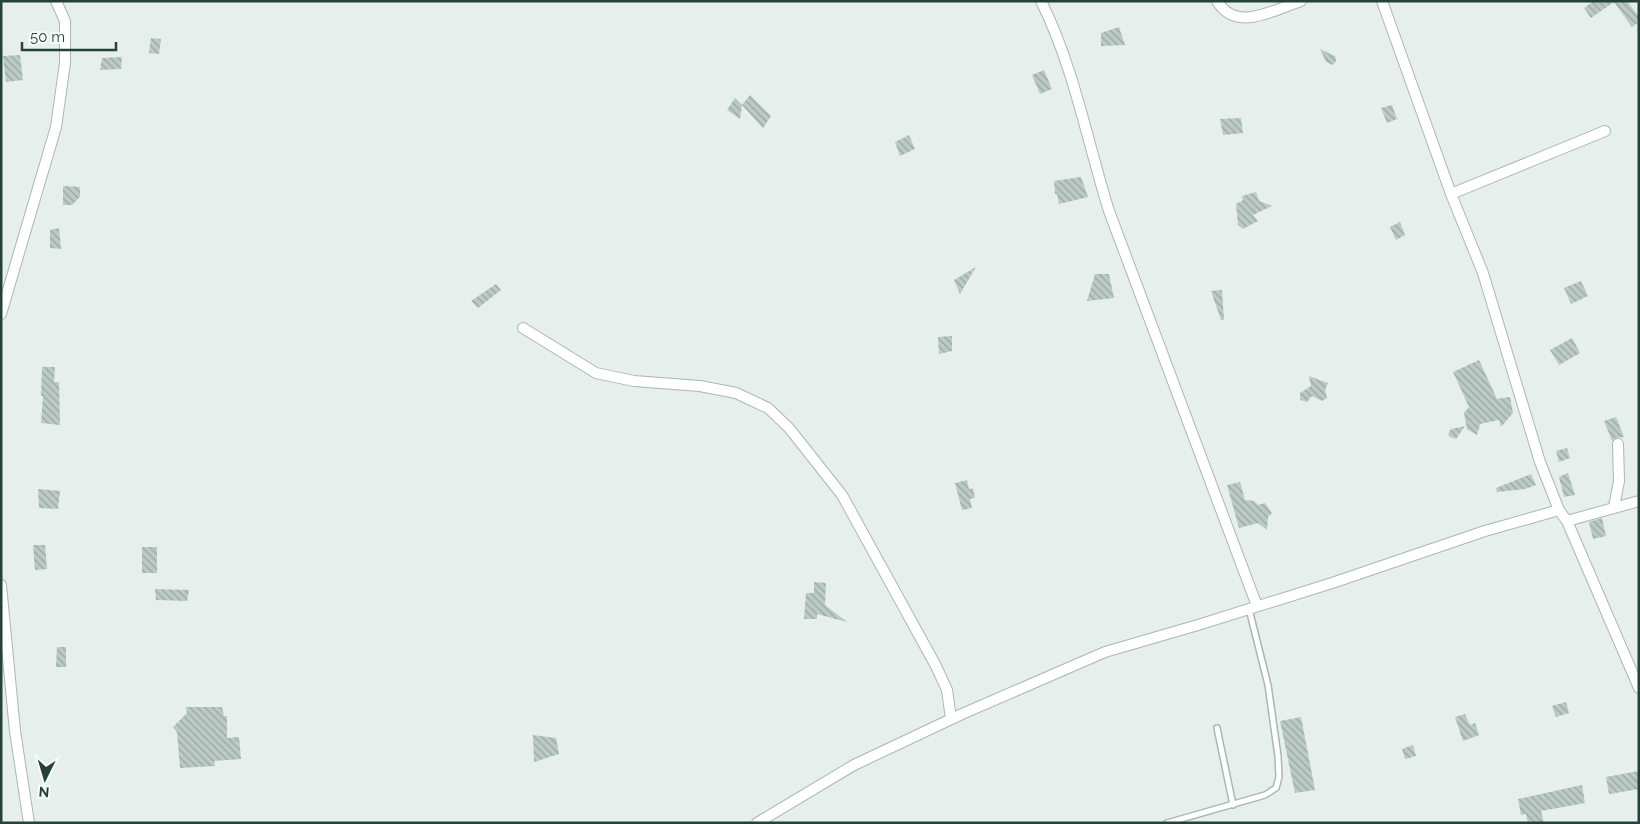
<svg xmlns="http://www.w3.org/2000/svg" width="1640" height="824" font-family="Raleway,sans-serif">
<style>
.building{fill:url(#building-back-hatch)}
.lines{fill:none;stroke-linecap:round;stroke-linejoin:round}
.service-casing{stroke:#a8b8b2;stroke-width:8}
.minor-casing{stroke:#a8b8b2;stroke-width:12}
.service{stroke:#fff;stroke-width:5}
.minor{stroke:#fff;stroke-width:10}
</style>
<defs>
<pattern id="building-back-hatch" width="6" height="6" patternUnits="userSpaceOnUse" patternTransform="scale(1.25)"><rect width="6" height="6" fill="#bbcac4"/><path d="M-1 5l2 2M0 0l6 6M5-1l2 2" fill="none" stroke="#98a6a0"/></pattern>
</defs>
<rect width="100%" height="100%" fill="#e6efeb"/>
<path class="building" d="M 1594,1 L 1627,1 L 1639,17 L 1639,22 L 1632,27 L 1614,2 L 1591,18 L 1584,8 Z
M 1119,27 L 1125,45 L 1101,46 L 1101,33 Z
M 151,38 L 161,39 L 159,54 L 149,53 Z
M 1320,49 L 1335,56 L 1336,61 L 1333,65 L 1326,62 Z
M 20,55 L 23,80 L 6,82 L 3,56 Z
M 122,57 L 121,69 L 100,70 L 102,58 Z
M 1044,70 L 1052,89 L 1040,94 L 1032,75 Z
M 750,95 L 771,116 L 763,128 L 742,105 L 740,119 L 727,110 L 735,98 L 742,105 Z
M 1392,105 L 1397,119 L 1387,123 L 1381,108 Z
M 1241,118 L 1243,133 L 1223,135 L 1220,119 Z
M 909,135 L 915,149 L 900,156 L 895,142 Z
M 1081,177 L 1088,197 L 1059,204 L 1057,194 L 1055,194 L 1054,181 Z
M 63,186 L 80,187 L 80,197 L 72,205 L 63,205 Z
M 1256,192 L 1259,201 L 1272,206 L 1253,215 L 1258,221 L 1243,229 L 1238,225 L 1236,204 L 1243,200 L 1242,196 Z
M 1400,222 L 1405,235 L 1396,240 L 1390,227 Z
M 59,228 L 61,249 L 50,248 L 50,230 Z
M 976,267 L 960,294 L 954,280 Z
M 1095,274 L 1109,274 L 1114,298 L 1087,301 Z
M 1581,281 L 1588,296 L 1571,304 L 1564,288 Z
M 496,284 L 501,290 L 478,308 L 471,301 Z
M 1222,290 L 1224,320 L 1221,320 L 1211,291 Z
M 952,336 L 952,351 L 939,354 L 938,337 Z
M 1572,338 L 1580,353 L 1559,365 L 1550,350 Z
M 1479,360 L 1497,399 L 1510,397 L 1513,413 L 1501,427 L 1499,420 L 1480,424 L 1477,435 L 1467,429 L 1464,413 L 1469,407 L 1453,372 Z
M 42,367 L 55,367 L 54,382 L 59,382 L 60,425 L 41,423 L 43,396 L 41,396 Z
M 1309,376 L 1322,381 L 1324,380 L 1323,381 L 1328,383 L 1325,390 L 1327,398 L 1322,401 L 1312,396 L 1307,402 L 1300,400 L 1300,393 L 1311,386 Z
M 1616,417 L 1624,437 L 1615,438 L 1612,441 L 1604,421 Z
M 1465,426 L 1456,439 L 1450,437 L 1448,434 L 1451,429 Z
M 1567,448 L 1570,458 L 1559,462 L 1556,451 Z
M 1568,473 L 1575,495 L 1564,497 L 1559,477 Z
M 1531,474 L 1536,485 L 1525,489 L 1497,492 L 1496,488 Z
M 967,480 L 969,489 L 973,488 L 975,498 L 970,499 L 972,508 L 962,510 L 955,483 Z
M 1240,482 L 1245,500 L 1254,501 L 1258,505 L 1265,503 L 1272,513 L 1268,517 L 1267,530 L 1258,523 L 1239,528 L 1227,485 Z
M 38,489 L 60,491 L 58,509 L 39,508 Z
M 1602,518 L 1606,536 L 1593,539 L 1589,522 Z
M 33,545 L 45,545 L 47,569 L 35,570 Z
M 142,547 L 157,547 L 157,573 L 142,573 Z
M 814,582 L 826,583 L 825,605 L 847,622 L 817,614 L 817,619 L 804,619 L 806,593 L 814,593 Z
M 155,589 L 189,590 L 187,601 L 156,600 Z
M 57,647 L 66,647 L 66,667 L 56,667 Z
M 1566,702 L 1569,713 L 1556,717 L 1552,706 Z
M 186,707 L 222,707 L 224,716 L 227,716 L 227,738 L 239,737 L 241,759 L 214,761 L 215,766 L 180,768 L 177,732 L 173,727 L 187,713 Z
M 1465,714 L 1470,725 L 1475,723 L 1479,735 L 1463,741 L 1455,717 Z
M 1301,717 L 1315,790 L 1295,793 L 1280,721 Z
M 533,735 L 556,738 L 559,754 L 534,762 Z
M 1413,745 L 1416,756 L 1405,759 L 1402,749 Z
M 1639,771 L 1639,789 L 1609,794 L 1606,777 Z
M 1582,785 L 1585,803 L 1541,811 L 1544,823 L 1528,823 L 1526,814 L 1521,815 L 1518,799 Z"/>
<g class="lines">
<defs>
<path id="service" d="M 1217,728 L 1233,805
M 1167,823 L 1265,795 L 1276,788 L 1279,777 L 1278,756 L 1268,685 L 1249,609"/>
<path id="minor" d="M 1041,1 C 1074,67 1087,141 1109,211 L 1257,606
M 1217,1 C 1236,33 1273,10 1301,1
M 1382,1 L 1451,194 L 1483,273 L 1540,462 L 1559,510 L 1567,521 L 1639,688
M 1451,194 L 1605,131
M 1,314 L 56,127 L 65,63 L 65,21 L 56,1
M 523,328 L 596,373 L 634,381 L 700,386 L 736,393 L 768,408 L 789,428 L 842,495 L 936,666 L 947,690 L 951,719
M 1614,507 L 1619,481 L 1618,444
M 1567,521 L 1639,501
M 1,585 L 15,731 L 29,823
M 757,823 L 854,765 L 962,714 L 1105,652 L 1198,625 L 1332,583 L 1485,531 L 1559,510"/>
</defs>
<use href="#service" class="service-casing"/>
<use href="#minor" class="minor-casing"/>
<use href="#service" class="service"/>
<use href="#minor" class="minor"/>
</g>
<rect width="1640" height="824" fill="none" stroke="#24423a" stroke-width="5"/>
<g transform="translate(45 779) rotate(185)" stroke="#f7fbf9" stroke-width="4" paint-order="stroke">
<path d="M0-4L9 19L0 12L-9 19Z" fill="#24423a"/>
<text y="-8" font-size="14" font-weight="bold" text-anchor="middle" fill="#24423a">N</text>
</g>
<path d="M22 42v8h94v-8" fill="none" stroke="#24423a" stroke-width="2.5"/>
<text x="30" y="42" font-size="15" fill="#24423a" stroke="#f7fbf9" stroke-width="4" paint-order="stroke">50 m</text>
</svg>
